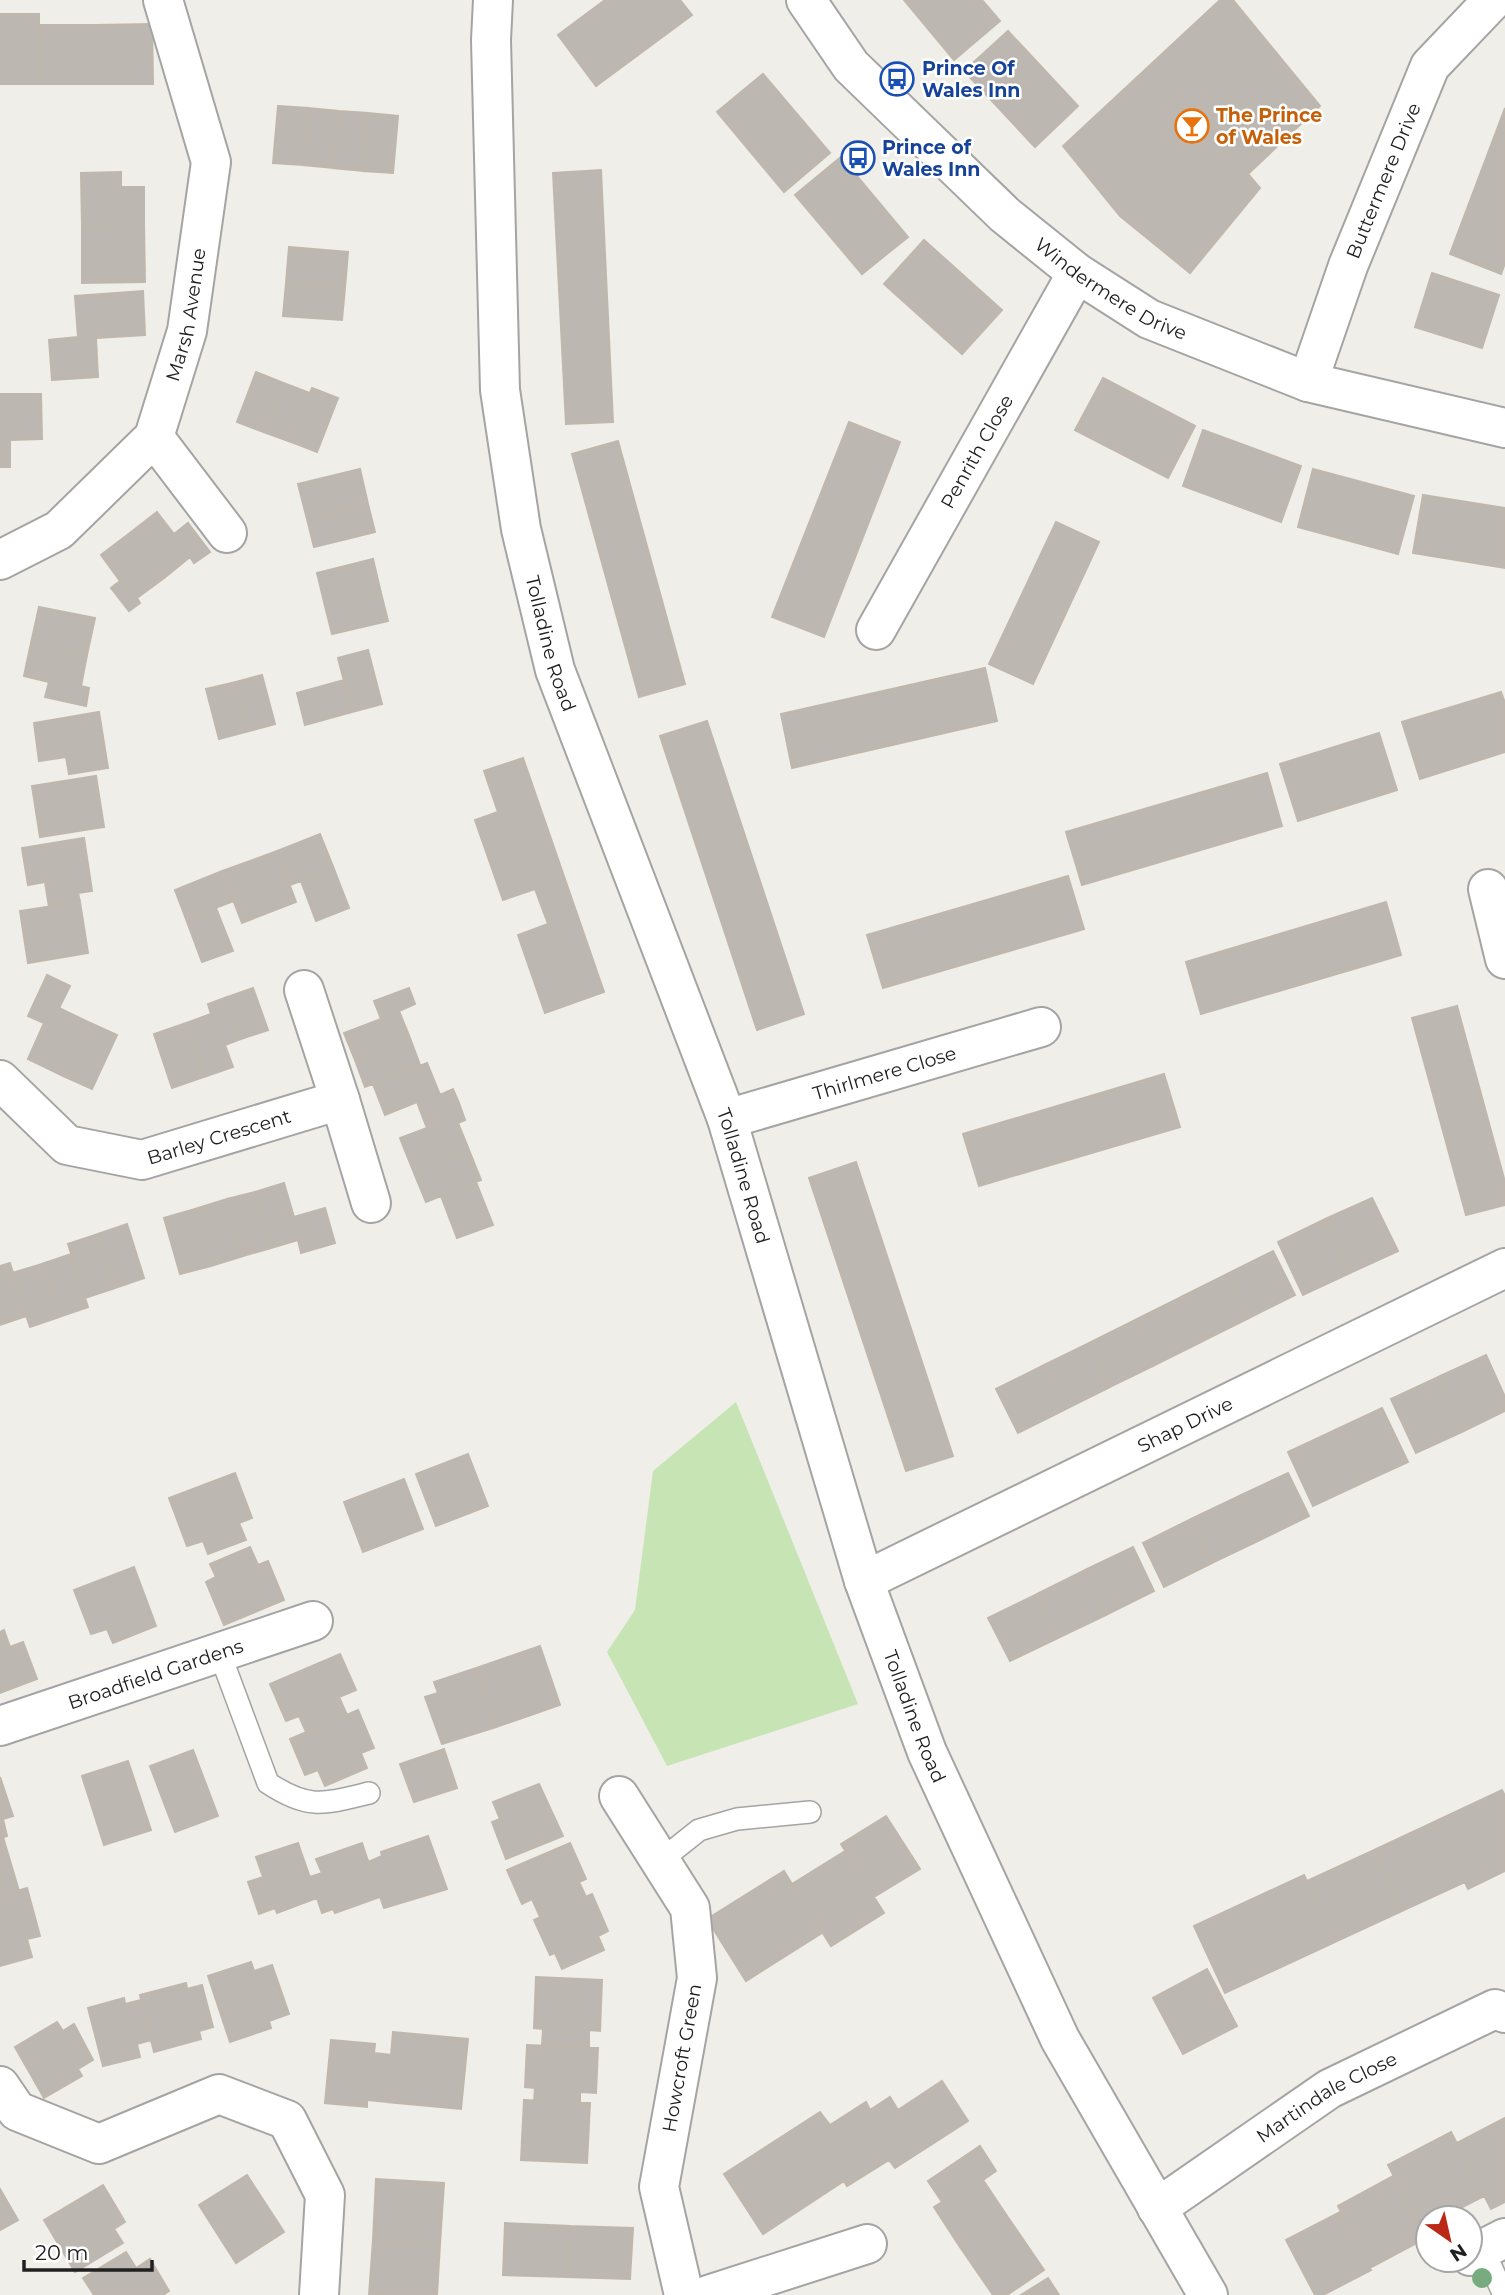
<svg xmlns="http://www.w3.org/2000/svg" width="1505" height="2295" font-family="Montserrat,sans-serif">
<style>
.grass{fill:#c6e4b4}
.building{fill:#bdb7b1;stroke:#c0b7ac;stroke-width:2}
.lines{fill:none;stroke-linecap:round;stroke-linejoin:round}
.service-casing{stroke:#a4a4a4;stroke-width:24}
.minor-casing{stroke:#a4a4a4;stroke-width:42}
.tertiary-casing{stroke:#a4a4a4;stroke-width:42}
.service{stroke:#fff;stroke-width:21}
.minor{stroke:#fff;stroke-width:38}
.tertiary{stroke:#fff;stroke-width:38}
.tree{fill:#79ab80}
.labels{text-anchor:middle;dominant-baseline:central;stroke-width:5;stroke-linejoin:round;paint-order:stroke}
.transit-label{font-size:19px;font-weight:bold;fill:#164399;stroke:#fff;text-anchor:start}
.food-label{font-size:19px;font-weight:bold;fill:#c56008;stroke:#fff;text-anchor:start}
.street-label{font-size:19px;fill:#202020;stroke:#fff}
</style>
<rect width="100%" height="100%" fill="#f0eee8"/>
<path class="grass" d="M 736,1402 L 858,1704 L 667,1766 L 607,1652 L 635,1610 L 653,1471 Z"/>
<path class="building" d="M 605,0 L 680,0 L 692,15 L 596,86 L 558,35 Z
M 904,0 L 982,0 L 1000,21 L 954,60 Z
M 1220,0 L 1233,0 L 1320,106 L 1248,174 L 1260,188 L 1190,273 L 1120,216 L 1063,146 Z
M 0,14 L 39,14 L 39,84 L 0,84 Z
M 152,24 L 153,84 L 96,84 L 96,25 Z
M 39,25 L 96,25 L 96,84 L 39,84 Z
M 1008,31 L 1078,106 L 1035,147 L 964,71 Z
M 763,74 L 830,153 L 784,192 L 717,112 Z
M 278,106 L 308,108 L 303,165 L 273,163 Z
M 308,108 L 338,111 L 333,168 L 303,165 Z
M 1505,108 L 1505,263 L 1501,274 L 1450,254 Z
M 338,111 L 368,113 L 363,171 L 333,168 Z
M 368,113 L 398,116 L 393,173 L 363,171 Z
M 841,157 L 908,237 L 862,274 L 795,195 Z
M 601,170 L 613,422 L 566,424 L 553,173 Z
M 121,172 L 121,187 L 144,187 L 144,224 L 82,225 L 81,173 Z
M 144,224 L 145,282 L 82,283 L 82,225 Z
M 924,240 L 1002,310 L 962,354 L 884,284 Z
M 289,247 L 348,252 L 345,288 L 286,283 Z
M 1432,273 L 1499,295 L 1482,348 L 1415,327 Z
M 286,283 L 345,288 L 342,320 L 283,316 Z
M 143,291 L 145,335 L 96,338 L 98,377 L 52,380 L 49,340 L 78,337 L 75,296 Z
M 256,372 L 286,384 L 266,433 L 237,422 Z
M 1103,378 L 1195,426 L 1168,478 L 1075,430 Z
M 286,384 L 310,393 L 291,442 L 266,433 Z
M 312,388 L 338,398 L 317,452 L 291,442 Z
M 0,394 L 41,394 L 42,439 L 10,440 L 10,467 L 0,467 Z
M 849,422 L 900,442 L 824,637 L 772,617 Z
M 1203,430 L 1301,466 L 1281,522 L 1183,486 Z
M 618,441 L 685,684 L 639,697 L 572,454 Z
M 360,469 L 368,504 L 307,519 L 298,484 Z
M 1313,469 L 1414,496 L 1398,554 L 1298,527 Z
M 1423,495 L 1505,508 L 1505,568 L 1413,553 Z
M 368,504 L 375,532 L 314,547 L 307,519 Z
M 157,512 L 174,534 L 188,523 L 210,552 L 194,563 L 190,557 L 164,578 L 130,533 Z
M 1056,522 L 1099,542 L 1033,684 L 989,664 Z
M 130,533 L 164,578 L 137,598 L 140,603 L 129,611 L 111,588 L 120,581 L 101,555 Z
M 373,559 L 381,593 L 325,606 L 317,573 Z
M 381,593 L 388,621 L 332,634 L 325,606 Z
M 39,607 L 95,618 L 87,655 L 31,643 Z
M 31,643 L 87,655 L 81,686 L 89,688 L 86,706 L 45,697 L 49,682 L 24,676 Z
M 368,650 L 382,704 L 352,712 L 338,658 Z
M 985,668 L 997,721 L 792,768 L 781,714 Z
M 262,675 L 275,724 L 249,731 L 236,682 Z
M 344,680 L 352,712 L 305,725 L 297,693 Z
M 236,682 L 249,731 L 219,739 L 206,689 Z
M 1501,692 L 1505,703 L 1505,752 L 1420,779 L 1402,722 Z
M 99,712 L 108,768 L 69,774 L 66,757 L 39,761 L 34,723 Z
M 707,721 L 804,1014 L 757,1030 L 660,736 Z
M 1379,733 L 1397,790 L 1298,821 L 1280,764 Z
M 523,758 L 604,992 L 545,1013 L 518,935 L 548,924 L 535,889 L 503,900 L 475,820 L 498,812 L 484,771 Z
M 1267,773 L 1282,826 L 1082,885 L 1066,832 Z
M 96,776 L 104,827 L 40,837 L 32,786 Z
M 320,834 L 334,869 L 290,885 L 277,851 Z
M 84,838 L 92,891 L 78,893 L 80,902 L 49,907 L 45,882 L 28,885 L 22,848 Z
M 277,851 L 296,902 L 270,912 L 250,861 Z
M 250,861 L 270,912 L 242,923 L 222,871 Z
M 334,869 L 349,908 L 316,921 L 301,881 Z
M 222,871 L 234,901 L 186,919 L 175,890 Z
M 1068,876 L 1084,929 L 883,988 L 867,935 Z
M 80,902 L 88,953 L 28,963 L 20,911 Z
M 1386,902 L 1401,955 L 1201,1014 L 1186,962 Z
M 216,908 L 233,951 L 202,962 L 186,919 Z
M 47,975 L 70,986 L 59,1008 L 88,1022 L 63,1076 L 28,1059 L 44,1023 L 28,1016 Z
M 253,988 L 268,1030 L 241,1039 L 227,997 Z
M 409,988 L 415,1004 L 399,1011 L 410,1038 L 355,1060 L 344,1033 L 381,1019 L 374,1001 Z
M 227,997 L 241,1039 L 225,1045 L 233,1067 L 204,1077 L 186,1023 L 211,1014 L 208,1004 Z
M 1457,1006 L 1505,1182 L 1505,1205 L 1466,1215 L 1412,1018 Z
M 88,1022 L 117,1035 L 92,1089 L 63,1076 Z
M 186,1023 L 204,1077 L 172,1088 L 154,1034 Z
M 410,1038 L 420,1065 L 365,1087 L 355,1060 Z
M 427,1063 L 440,1095 L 453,1089 L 459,1103 L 423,1118 L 417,1102 L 385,1115 L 373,1084 Z
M 1164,1074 L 1180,1127 L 979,1186 L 963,1134 Z
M 459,1103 L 465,1120 L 458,1123 L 469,1150 L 414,1173 L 400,1138 L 427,1128 L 423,1118 Z
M 469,1150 L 481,1180 L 426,1202 L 414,1173 Z
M 856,1162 L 953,1456 L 906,1471 L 809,1178 Z
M 476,1182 L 493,1225 L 457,1238 L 441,1196 Z
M 284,1183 L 294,1217 L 325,1208 L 335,1243 L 301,1253 L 298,1240 L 271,1248 L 255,1192 Z
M 255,1192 L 271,1248 L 243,1256 L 227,1199 Z
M 1372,1198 L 1398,1251 L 1350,1273 L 1325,1219 Z
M 227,1199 L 243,1256 L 211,1266 L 195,1209 Z
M 195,1209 L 211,1266 L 180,1274 L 164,1218 Z
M 1325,1219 L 1350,1273 L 1303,1295 L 1278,1242 Z
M 127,1224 L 144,1278 L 115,1288 L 98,1234 Z
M 98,1234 L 115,1288 L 85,1298 L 68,1244 Z
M 1273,1251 L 1295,1295 L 1249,1318 L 1227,1274 Z
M 71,1254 L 88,1307 L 59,1317 L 42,1264 Z
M 10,1263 L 26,1316 L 0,1325 L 0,1266 Z
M 42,1264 L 59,1317 L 30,1327 L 12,1273 Z
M 1227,1274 L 1249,1318 L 1203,1341 L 1181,1297 Z
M 1181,1297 L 1203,1341 L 1157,1364 L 1135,1320 Z
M 1135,1320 L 1157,1364 L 1110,1387 L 1089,1343 Z
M 1089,1343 L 1110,1387 L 1064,1410 L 1042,1366 Z
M 1486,1355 L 1505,1397 L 1505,1411 L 1464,1431 L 1438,1377 Z
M 1042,1366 L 1064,1410 L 1018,1433 L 996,1389 Z
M 1438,1377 L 1464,1431 L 1416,1453 L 1391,1399 Z
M 1382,1408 L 1408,1462 L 1360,1484 L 1335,1430 Z
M 1335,1430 L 1360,1484 L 1313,1506 L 1288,1452 Z
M 468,1454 L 488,1506 L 436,1526 L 416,1474 Z
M 235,1473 L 252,1518 L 239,1523 L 246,1540 L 208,1554 L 203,1541 L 187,1546 L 169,1498 Z
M 1288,1473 L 1309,1516 L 1260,1540 L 1239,1496 Z
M 404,1479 L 423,1529 L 363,1552 L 344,1502 Z
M 1239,1496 L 1260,1540 L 1212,1563 L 1191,1519 Z
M 1191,1519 L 1212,1563 L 1164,1587 L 1143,1543 Z
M 250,1547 L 258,1565 L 268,1561 L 284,1600 L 224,1625 L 206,1582 L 216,1577 L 210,1564 Z
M 1133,1547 L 1154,1591 L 1106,1615 L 1085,1570 Z
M 134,1567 L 156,1626 L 113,1643 L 107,1629 L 91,1634 L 74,1590 Z
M 1085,1570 L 1106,1615 L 1058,1638 L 1037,1594 Z
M 1037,1594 L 1058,1638 L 1010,1661 L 988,1618 Z
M 4,1630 L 10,1647 L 23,1642 L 37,1679 L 0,1693 L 0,1632 Z
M 540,1646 L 560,1705 L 496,1727 L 476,1668 Z
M 340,1654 L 356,1690 L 339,1697 L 347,1715 L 306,1732 L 299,1716 L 286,1721 L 270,1684 Z
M 476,1668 L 496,1727 L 442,1744 L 425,1697 L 438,1693 L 434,1682 Z
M 358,1710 L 374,1748 L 361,1753 L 367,1768 L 325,1786 L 318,1770 L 305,1775 L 290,1739 Z
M 444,1749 L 457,1788 L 414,1802 L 400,1764 Z
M 193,1750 L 218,1816 L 175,1832 L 150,1766 Z
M 128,1761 L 151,1830 L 104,1845 L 82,1776 Z
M 0,1777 L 13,1816 L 3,1819 L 7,1836 L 0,1838 Z
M 539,1784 L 563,1836 L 506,1859 L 492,1822 L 500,1819 L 493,1802 Z
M 1502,1790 L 1505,1796 L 1505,1871 L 1468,1889 L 1436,1821 Z
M 886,1816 L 920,1869 L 874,1897 L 841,1844 Z
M 1436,1821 L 1465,1882 L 1402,1911 L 1374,1850 Z
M 428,1836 L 447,1889 L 384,1908 L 368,1862 L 382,1856 L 381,1852 Z
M 3,1837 L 19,1891 L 0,1896 L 0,1838 Z
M 298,1843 L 317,1898 L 277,1913 L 275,1908 L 259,1914 L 248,1882 L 263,1877 L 256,1857 Z
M 362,1843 L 380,1897 L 335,1913 L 333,1909 L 322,1913 L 310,1877 L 322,1873 L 316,1859 Z
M 570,1843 L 586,1879 L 579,1882 L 586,1897 L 540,1917 L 532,1899 L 522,1904 L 507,1870 Z
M 1374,1850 L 1402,1911 L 1335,1942 L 1307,1881 Z
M 845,1851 L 884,1913 L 831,1946 L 792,1884 Z
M 784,1871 L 822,1933 L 746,1981 L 707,1919 Z
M 1304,1875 L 1335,1942 L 1225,1993 L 1194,1926 Z
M 27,1888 L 40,1936 L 27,1939 L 32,1957 L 0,1966 L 0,1896 Z
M 592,1894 L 608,1931 L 598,1936 L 604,1950 L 562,1969 L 555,1953 L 550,1955 L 534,1920 Z
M 251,1962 L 254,1971 L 272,1965 L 289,2014 L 269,2021 L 271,2028 L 230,2042 L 208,1976 Z
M 1207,1969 L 1237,2026 L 1183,2054 L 1153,1998 Z
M 536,1977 L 602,1980 L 600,2031 L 589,2030 L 589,2047 L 542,2045 L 543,2029 L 534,2028 Z
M 186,1983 L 187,1989 L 202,1985 L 213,2027 L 199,2031 L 201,2039 L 154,2052 L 140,1995 Z
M 124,1998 L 125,2004 L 141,2000 L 151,2040 L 137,2044 L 140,2057 L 103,2066 L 88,2008 Z
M 57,2022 L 63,2031 L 74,2024 L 93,2060 L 78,2069 L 82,2076 L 44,2098 L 15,2047 Z
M 393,2032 L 468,2039 L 461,2109 L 387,2102 Z
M 331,2040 L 375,2044 L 374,2053 L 391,2055 L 387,2102 L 367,2100 L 367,2107 L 325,2103 Z
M 527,2045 L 598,2048 L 596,2093 L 580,2092 L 580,2103 L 534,2101 L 535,2088 L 525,2087 Z
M 942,2081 L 968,2121 L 895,2168 L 889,2160 L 847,2186 L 844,2181 L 763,2234 L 724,2174 L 820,2112 L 830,2125 L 866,2102 L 870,2110 L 890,2097 L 898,2110 Z
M 524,2100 L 590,2103 L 587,2163 L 521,2160 Z
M 1505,2118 L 1505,2202 L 1491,2209 L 1457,2143 Z
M 1451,2132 L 1484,2196 L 1441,2218 L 1428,2218 L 1428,2225 L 1421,2229 L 1388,2165 Z
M 980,2146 L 996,2171 L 983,2180 L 1007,2216 L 960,2247 L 934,2207 L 942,2202 L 928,2181 Z
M 247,2175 L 284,2232 L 236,2263 L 199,2205 Z
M 1393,2176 L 1426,2238 L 1370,2268 L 1338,2206 Z
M 376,2179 L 444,2183 L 440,2244 L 373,2240 Z
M 103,2185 L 125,2222 L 114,2229 L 123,2243 L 75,2272 L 44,2220 Z
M 0,2189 L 18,2220 L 0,2230 Z
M 1340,2212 L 1371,2270 L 1323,2295 L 1315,2295 L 1286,2240 Z
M 1007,2216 L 1044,2270 L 1007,2295 L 993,2295 L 960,2247 Z
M 505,2223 L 570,2226 L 567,2277 L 503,2275 Z
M 570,2226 L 633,2228 L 630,2279 L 567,2277 Z
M 373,2240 L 440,2244 L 437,2295 L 369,2295 Z
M 126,2252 L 136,2268 L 150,2259 L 169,2291 L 163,2295 L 94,2295 L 83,2278 Z
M 1048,2278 L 1059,2295 L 1021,2295 Z"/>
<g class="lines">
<defs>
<path id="service" d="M 220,1654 L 268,1783 C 309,1810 324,1804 369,1793
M 660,1861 L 699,1830 L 737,1819 L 810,1812
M 1483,2249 L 1504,2295"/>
<g id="minor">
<path id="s1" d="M 493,0 L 491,40 L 500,390 L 521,529 L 555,670 L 727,1119 L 864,1581 L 927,1752 L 1060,2039 L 1208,2295"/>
<path id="s2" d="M 1308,382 L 1348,266 L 1430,66 L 1493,0"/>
<path d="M 154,437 L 227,533"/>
<path id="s3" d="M 0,560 L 59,530 L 154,437 L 187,331 L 211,162 L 163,0"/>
<path id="s4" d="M 876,630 L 1077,273"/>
<path d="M 1488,889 L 1505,959"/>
<path id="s5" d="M 0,1080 L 67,1145 L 142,1160 L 340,1100 L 304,990"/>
<path d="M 340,1100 L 371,1203"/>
<path id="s6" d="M 727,1119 L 1041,1027"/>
<path id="s7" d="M 864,1581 L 1505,1268"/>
<path id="s8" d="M 0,1726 L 313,1621"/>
<path d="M 619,1796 L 690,1908 L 697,1978 L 659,2187 L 684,2295"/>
<path d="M 0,2086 L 17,2111 L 99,2144 L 219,2094 L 287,2120 L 325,2195 L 319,2295"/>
<path id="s9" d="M 1157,2208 L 1329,2089 L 1495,2009 L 1505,2013"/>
<path d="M 1470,2256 L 1505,2238"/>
<path d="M 708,2295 L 867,2244"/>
</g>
<g id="tertiary">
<path id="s10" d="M 806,0 L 851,66 L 1005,215 L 1077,273 L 1149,319 L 1308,382 L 1505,428"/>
</g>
</defs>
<use href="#service" class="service-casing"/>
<use href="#minor" class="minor-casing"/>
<use href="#tertiary" class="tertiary-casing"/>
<use href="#service" class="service"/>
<use href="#minor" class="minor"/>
<use href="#tertiary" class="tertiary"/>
</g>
<circle class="tree" cx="1482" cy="2278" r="10"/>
<defs>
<symbol id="bus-ring" viewBox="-11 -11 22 22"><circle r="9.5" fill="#fff" stroke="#1a4fb4" stroke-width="1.5"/><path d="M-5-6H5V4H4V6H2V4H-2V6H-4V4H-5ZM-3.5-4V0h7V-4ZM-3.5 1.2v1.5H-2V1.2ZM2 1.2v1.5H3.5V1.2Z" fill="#1a4fb4"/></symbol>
<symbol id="bar-ring" viewBox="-11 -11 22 22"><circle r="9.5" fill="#fff" stroke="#e8710a" stroke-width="1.5"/><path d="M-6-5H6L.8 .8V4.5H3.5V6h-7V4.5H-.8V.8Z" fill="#e8710a"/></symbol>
</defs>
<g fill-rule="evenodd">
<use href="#bus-ring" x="878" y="60" width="38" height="38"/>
<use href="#bar-ring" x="1173" y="107" width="38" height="38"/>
<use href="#bus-ring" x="839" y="139" width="38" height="38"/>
</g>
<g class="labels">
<g class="transit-label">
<text x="922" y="68">Prince Of<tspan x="922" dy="22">Wales Inn</tspan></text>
<text x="882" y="147">Prince of<tspan x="882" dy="22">Wales Inn</tspan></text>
</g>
<g class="food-label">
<text x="1216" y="115">The Prince<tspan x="1216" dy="22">of Wales</tspan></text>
</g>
<g class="street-label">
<text stroke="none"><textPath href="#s2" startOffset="215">Buttermere Drive</textPath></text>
<text stroke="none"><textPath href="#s10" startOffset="424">Windermere Drive</textPath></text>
<text stroke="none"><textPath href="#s3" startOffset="326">Marsh Avenue</textPath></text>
<text stroke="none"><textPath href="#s4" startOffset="205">Penrith Close</textPath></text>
<text stroke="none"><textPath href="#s1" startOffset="649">Tolladine Road</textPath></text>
<text stroke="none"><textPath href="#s6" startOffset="164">Thirlmere Close</textPath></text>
<text stroke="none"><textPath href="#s5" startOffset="250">Barley Crescent</textPath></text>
<text stroke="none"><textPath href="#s1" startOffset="1216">Tolladine Road</textPath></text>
<text stroke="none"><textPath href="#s7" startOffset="357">Shap Drive</textPath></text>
<text stroke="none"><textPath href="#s8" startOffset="164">Broadfield Gardens</textPath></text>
<text stroke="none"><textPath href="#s1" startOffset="1783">Tolladine Road</textPath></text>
<text transform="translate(682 2058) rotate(-80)">Howcroft Green</text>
<text stroke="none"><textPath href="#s9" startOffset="203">Martindale Close</textPath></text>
</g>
</g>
<g transform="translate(1449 2239) rotate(146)"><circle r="33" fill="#ffffff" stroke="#a6a6a6" stroke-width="2"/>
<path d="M0-5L12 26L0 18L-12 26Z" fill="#bb2916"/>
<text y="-10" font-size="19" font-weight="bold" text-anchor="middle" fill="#202020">N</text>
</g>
<path d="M24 2260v10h128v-10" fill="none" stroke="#202020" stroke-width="3.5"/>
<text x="35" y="2260" font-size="21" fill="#202020" stroke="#ffffff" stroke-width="5" paint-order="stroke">20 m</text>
</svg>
